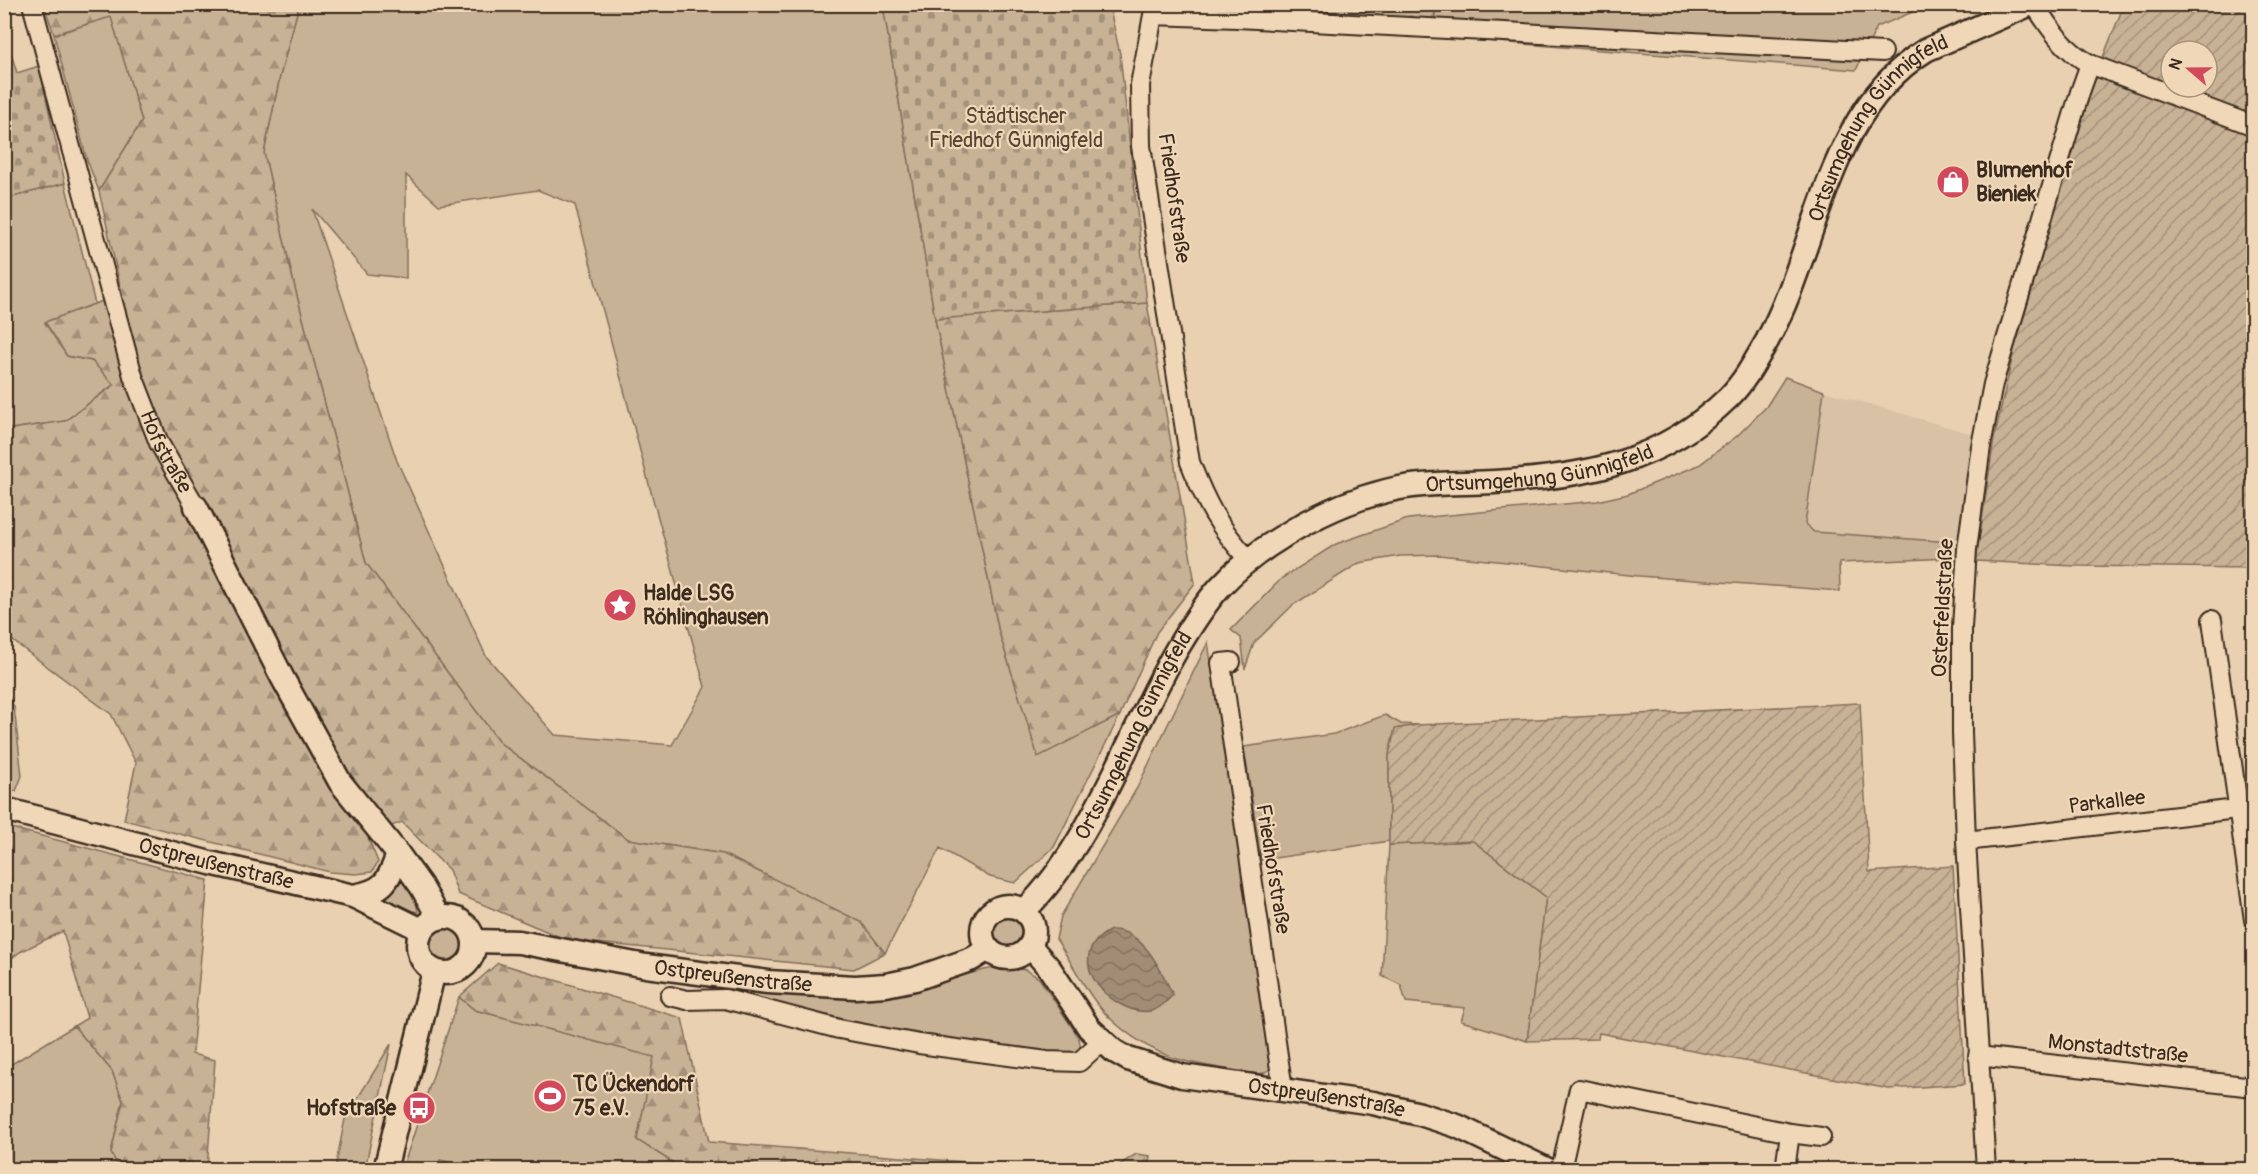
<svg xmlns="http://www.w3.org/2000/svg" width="2258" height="1174" font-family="Pangolin,sans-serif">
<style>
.built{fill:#d8c1a4}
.grass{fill:#c8b296;stroke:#826e5a;stroke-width:1.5;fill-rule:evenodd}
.forest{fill:url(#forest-firs);stroke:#826e5a;stroke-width:1.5}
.cemetery{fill:url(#cemetery-stones);stroke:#826e5a;stroke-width:1.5}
.garden{fill:url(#garden-furrows);stroke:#826e5a;stroke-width:1.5;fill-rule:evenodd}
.water{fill:url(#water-waves);stroke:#786552;stroke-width:1.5}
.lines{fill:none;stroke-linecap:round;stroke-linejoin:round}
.minor-casing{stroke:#3b2a1e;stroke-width:22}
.tertiary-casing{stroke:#3b2a1e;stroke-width:27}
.minor{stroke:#efd7b7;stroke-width:18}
.tertiary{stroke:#efd7b7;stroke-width:22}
.labels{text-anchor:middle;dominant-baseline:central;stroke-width:4.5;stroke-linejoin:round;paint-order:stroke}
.park-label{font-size:21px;fill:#574536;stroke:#efd7b7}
.street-label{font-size:21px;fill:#3b2a1e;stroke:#efd7b7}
.poi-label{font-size:21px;font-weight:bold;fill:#3b2a1e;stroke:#efd7b7;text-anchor:start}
</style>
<defs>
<pattern id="forest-firs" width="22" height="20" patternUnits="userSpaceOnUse" patternTransform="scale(1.5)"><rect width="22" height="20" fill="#c8b296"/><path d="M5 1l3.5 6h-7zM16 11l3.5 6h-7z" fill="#a4917a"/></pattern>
<pattern id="cemetery-stones" width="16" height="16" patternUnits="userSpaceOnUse" patternTransform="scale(1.5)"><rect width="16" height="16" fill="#c8b296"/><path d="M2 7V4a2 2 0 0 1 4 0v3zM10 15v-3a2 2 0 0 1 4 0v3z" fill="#a4917a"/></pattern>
<pattern id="garden-furrows" width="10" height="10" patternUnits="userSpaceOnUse" patternTransform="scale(1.5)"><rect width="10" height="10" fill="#c8b296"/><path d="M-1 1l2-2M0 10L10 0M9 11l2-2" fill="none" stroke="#a4917a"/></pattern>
<pattern id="water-waves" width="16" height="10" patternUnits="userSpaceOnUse" patternTransform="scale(1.5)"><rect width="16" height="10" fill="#a18c74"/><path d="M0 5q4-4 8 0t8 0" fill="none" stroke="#84735f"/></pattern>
</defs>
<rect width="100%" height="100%" fill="#e8d0b1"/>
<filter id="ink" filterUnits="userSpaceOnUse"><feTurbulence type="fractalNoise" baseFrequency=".0167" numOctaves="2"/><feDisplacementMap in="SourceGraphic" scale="12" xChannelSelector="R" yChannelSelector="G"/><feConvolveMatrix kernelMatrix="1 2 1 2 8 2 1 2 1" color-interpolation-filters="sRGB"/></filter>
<g filter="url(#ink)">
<path class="built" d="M 1824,391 L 1979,436 L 1967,531 L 1951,542 L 1814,532 L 1805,524 Z"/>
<path class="grass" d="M 299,5 L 883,5 L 935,319 L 999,632 L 1038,756 L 1120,715 L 1054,847 L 1015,883 L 990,877 L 940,848 L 885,953 L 861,922 L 723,854 L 628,839 L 500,743 L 366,563 L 294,284 L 264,153 L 280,76 ZM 406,175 L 439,205 L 538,190 L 575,205 L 651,492 L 705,687 L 672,745 L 555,735 L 486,656 L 397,461 L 312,209 L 367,274 L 406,278 Z
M 1435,5 L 1929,5 L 1877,27 L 1856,70 L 1435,37 Z
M 111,16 L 142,121 L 99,191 L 87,160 L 54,35 Z
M 65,183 L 95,304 L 45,323 L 67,356 L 92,361 L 114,384 L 65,421 L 5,430 L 5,199 Z
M 1785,377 L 1824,391 L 1805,524 L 1814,532 L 1951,542 L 1950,558 L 1839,563 L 1840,591 L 1639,576 L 1439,555 L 1400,556 L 1359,563 L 1293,605 L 1254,643 L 1245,669 L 1241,638 L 1231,630 L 1282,578 L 1336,544 L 1408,519 L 1597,501 L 1628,494 L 1699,465 L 1737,436 L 1766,407 Z
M 1208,642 L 1271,1068 L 1264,1073 L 1257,1074 C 1233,1070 1208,1067 1185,1061 C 1150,1053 1112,1026 1092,997 C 1079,978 1069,958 1056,939 L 1061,916 L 1137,788 Z
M 4,688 L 14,707 L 22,776 L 16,791 L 5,788 Z
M 1385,715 L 1401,724 L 1417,725 L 1395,729 L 1389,755 L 1389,841 L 1261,860 L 1244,747 L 1334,734 Z
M 1473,841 L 1546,897 L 1527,1041 L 1461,1021 L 1465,1008 L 1406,1002 L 1401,985 L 1382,976 L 1389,845 Z
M 402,876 L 416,901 L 418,912 L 407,910 L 383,898 Z
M993 932a14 14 0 1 1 28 0a14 14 0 1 1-28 0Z
M428 945a17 17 0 1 1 34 0a17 17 0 1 1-34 0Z
M 1001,967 L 1026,970 L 1039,978 L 1078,1036 C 1085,1054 1074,1054 1060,1054 L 883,1028 L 710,988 L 711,985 C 741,988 772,991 802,994 C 833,997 863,1001 894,995 C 930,989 966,971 1001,967 Z
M 459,997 L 475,1010 L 655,1057 L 637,1140 L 683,1169 L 479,1170 L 440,1160 L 438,1169 L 402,1170 Z
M 74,1026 L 112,1071 L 123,1101 L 111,1153 L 120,1169 L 5,1170 L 5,1068 Z
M 391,1044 L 365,1169 L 335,1169 L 345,1119 Z"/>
<path class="forest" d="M 44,5 L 299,5 L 280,76 L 264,153 L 294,284 L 366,563 L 500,743 L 628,839 L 723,854 L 861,922 L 885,953 L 854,969 L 567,940 L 458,894 L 449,870 L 402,822 L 367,835 L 378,862 L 372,872 L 356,874 L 330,872 L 124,820 L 136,763 L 111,714 L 5,635 L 5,430 L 65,421 L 114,385 L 92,361 L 67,356 L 45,322 L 122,294 L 99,191 L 142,121 L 111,17 L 54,34 Z
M 1147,303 L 1195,583 L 1157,632 L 1120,715 L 1038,757 L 999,632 L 935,319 Z
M 4,826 L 208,880 L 192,1054 L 215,1060 L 207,1169 L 120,1169 L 111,1153 L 123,1101 L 112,1071 L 74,1026 L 87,1018 L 63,931 L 20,952 L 5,963 Z
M 498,963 L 682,1018 L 709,1142 L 977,1163 L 976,1169 L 683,1169 L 637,1140 L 654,1057 L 475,1010 L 459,997 Z
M 1136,1154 L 1150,1156 L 1148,1169 L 1113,1169 Z"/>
<path class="cemetery" d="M 883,5 L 1109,5 L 1120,54 L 1147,303 L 935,319 Z
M 1204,5 L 1435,5 L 1434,25 Z
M 5,34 L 17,73 L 39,66 L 65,183 L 5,199 Z"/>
<path class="garden" d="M 2124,5 L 2253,5 L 2253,568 L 2075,566 L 1976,561 L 1994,439 L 2014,350 L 2095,77 ZM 2171,51 L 2207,51 L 2207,87 L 2171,87 Z
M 1860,703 L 1869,872 L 1953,866 L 1965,1084 L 1889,1089 L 1599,1033 L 1598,1039 L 1527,1041 L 1546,897 L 1473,841 L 1389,845 L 1389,755 L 1395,729 L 1417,725 Z"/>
<path class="water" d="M 1111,930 C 1143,929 1161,970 1173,995 C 1167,1000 1162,1007 1154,1010 C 1121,1022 1053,960 1111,930 Z"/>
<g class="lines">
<defs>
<g id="minor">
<path id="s1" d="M 32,4 L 133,376 L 159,443 L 196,507"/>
<path d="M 2034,4 C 2050,29 2064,50 2090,64 L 2254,126"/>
<path d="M 1249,560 C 1218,527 1206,503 1190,462 L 1141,146 L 1140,85 L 1153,15 L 1237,18 L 1883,52"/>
<path d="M 2212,620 L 2254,920"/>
<path d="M 1231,662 L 1221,663 L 1283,1090"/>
<path d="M 1966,841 L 2254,807"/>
<path d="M 670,996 L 687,1000 L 725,999 L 839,1029 L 919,1044 L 1047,1061 L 1079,1062 L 1102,1041"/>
<path d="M 1978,1056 L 2254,1087"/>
<path d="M 1561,1170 L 1579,1089 L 1790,1133 L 1821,1137"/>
<path d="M 1785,1170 L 1790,1133"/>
<path d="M 1986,1170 L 1966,841 L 1962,733 L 1962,627 L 1967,549 L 1981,446 L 1993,384 L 2080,92 L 2090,64"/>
</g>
<g id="tertiary">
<path d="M 196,507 L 282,677 L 340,782 L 398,854 L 421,886 L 439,918"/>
<path id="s2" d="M 4,809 L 210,863 L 353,896 L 422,930"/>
<path d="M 353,896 C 383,891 388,883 398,854"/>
<circle cx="1008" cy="932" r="26"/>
<path id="s3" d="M 1024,911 C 1093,844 1129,732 1177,649 C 1189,629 1203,606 1219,588 C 1237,568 1259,551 1282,537 C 1313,517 1350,500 1386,491 C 1421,482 1458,484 1494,482 C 1585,477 1662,463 1729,397 C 1745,381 1756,360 1767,341 C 1819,245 1826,112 1926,50 L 2031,4"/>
<circle cx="446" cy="945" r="28"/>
<path id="s4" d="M 474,941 L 519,942 L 646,966 L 768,982 L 855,987 L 886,985 L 915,979 L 972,959 L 988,949"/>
<path id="s5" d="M 1030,946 L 1050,969 L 1089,1028 L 1114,1051 L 1128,1059 L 1182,1076 L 1373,1103 L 1420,1114 L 1457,1126 L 1548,1170"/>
<path d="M 385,1170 L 434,971"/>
</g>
</defs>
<use href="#minor" class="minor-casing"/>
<use href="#tertiary" class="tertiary-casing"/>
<use href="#minor" class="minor"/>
<use href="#tertiary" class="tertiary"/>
</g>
</g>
<defs>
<symbol id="shop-disc" viewBox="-11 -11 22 22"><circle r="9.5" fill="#d1495b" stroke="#efd7b7"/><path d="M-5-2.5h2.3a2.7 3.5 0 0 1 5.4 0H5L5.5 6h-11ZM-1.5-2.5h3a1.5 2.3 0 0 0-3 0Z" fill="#fff"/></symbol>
<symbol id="sight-disc" viewBox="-11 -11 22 22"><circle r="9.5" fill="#d1495b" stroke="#efd7b7"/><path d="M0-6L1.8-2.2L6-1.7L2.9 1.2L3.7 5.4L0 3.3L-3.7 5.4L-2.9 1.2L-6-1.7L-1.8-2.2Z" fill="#fff"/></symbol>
<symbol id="stadium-disc" viewBox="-11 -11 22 22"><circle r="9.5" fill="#d1495b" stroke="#efd7b7"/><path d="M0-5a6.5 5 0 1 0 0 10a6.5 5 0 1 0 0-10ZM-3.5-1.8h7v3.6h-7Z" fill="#fff"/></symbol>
<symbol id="bus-disc" viewBox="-11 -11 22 22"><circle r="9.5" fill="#d1495b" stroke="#efd7b7"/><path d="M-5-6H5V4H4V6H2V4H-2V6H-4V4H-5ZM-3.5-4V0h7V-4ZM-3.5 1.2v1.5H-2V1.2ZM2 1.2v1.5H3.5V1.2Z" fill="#fff"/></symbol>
</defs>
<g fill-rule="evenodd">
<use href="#shop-disc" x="1934" y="163" width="38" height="38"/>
<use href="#sight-disc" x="601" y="586" width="38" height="38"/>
<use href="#stadium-disc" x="531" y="1077" width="38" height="38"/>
<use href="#bus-disc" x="400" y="1089" width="38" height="38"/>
</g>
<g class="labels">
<g class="park-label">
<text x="1016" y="116">Städtischer<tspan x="1016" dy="24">Friedhof Günnigfeld</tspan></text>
</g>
<g class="street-label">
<text stroke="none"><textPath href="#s3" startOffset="1252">Ortsumgehung Günnigfeld</textPath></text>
<text transform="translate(1174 198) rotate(82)">Friedhofstraße</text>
<text stroke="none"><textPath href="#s1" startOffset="468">Hofstraße</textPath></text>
<text stroke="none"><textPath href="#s3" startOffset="730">Ortsumgehung Günnigfeld</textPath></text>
<text transform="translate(1943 608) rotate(-87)">Osterfeldstraße</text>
<text stroke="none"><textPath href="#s3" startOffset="208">Ortsumgehung Günnigfeld</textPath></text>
<text transform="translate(2107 802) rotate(-7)">Parkallee</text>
<text stroke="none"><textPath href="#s2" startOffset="219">Ostpreußenstraße</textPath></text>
<text transform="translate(1273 869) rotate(81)">Friedhofstraße</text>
<text stroke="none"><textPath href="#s4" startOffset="262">Ostpreußenstraße</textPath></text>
<text transform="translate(2118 1049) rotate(6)">Monstadtstraße</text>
<text stroke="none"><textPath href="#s5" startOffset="354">Ostpreußenstraße</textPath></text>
</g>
<g class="poi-label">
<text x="1976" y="170">Blumenhof<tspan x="1976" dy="24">Bieniek</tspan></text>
<text x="643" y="593">Halde LSG<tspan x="643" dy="24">Röhlinghausen</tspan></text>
<text x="573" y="1084">TC Ückendorf<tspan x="573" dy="24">75 e.V.</tspan></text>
<text x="396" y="1108" text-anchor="end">Hofstraße</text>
</g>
</g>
<rect width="2258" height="1174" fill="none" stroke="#efd7b7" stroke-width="24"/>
<rect x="12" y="12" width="2234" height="1150" fill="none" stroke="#3b2a1e" stroke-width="2" filter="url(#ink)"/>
<g transform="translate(2189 69) rotate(290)"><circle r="28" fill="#efd7b7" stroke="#a7927a" stroke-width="1.5"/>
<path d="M0-4.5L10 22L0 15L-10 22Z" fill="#d1495b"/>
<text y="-9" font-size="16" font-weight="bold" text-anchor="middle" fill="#3b2a1e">N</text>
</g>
</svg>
